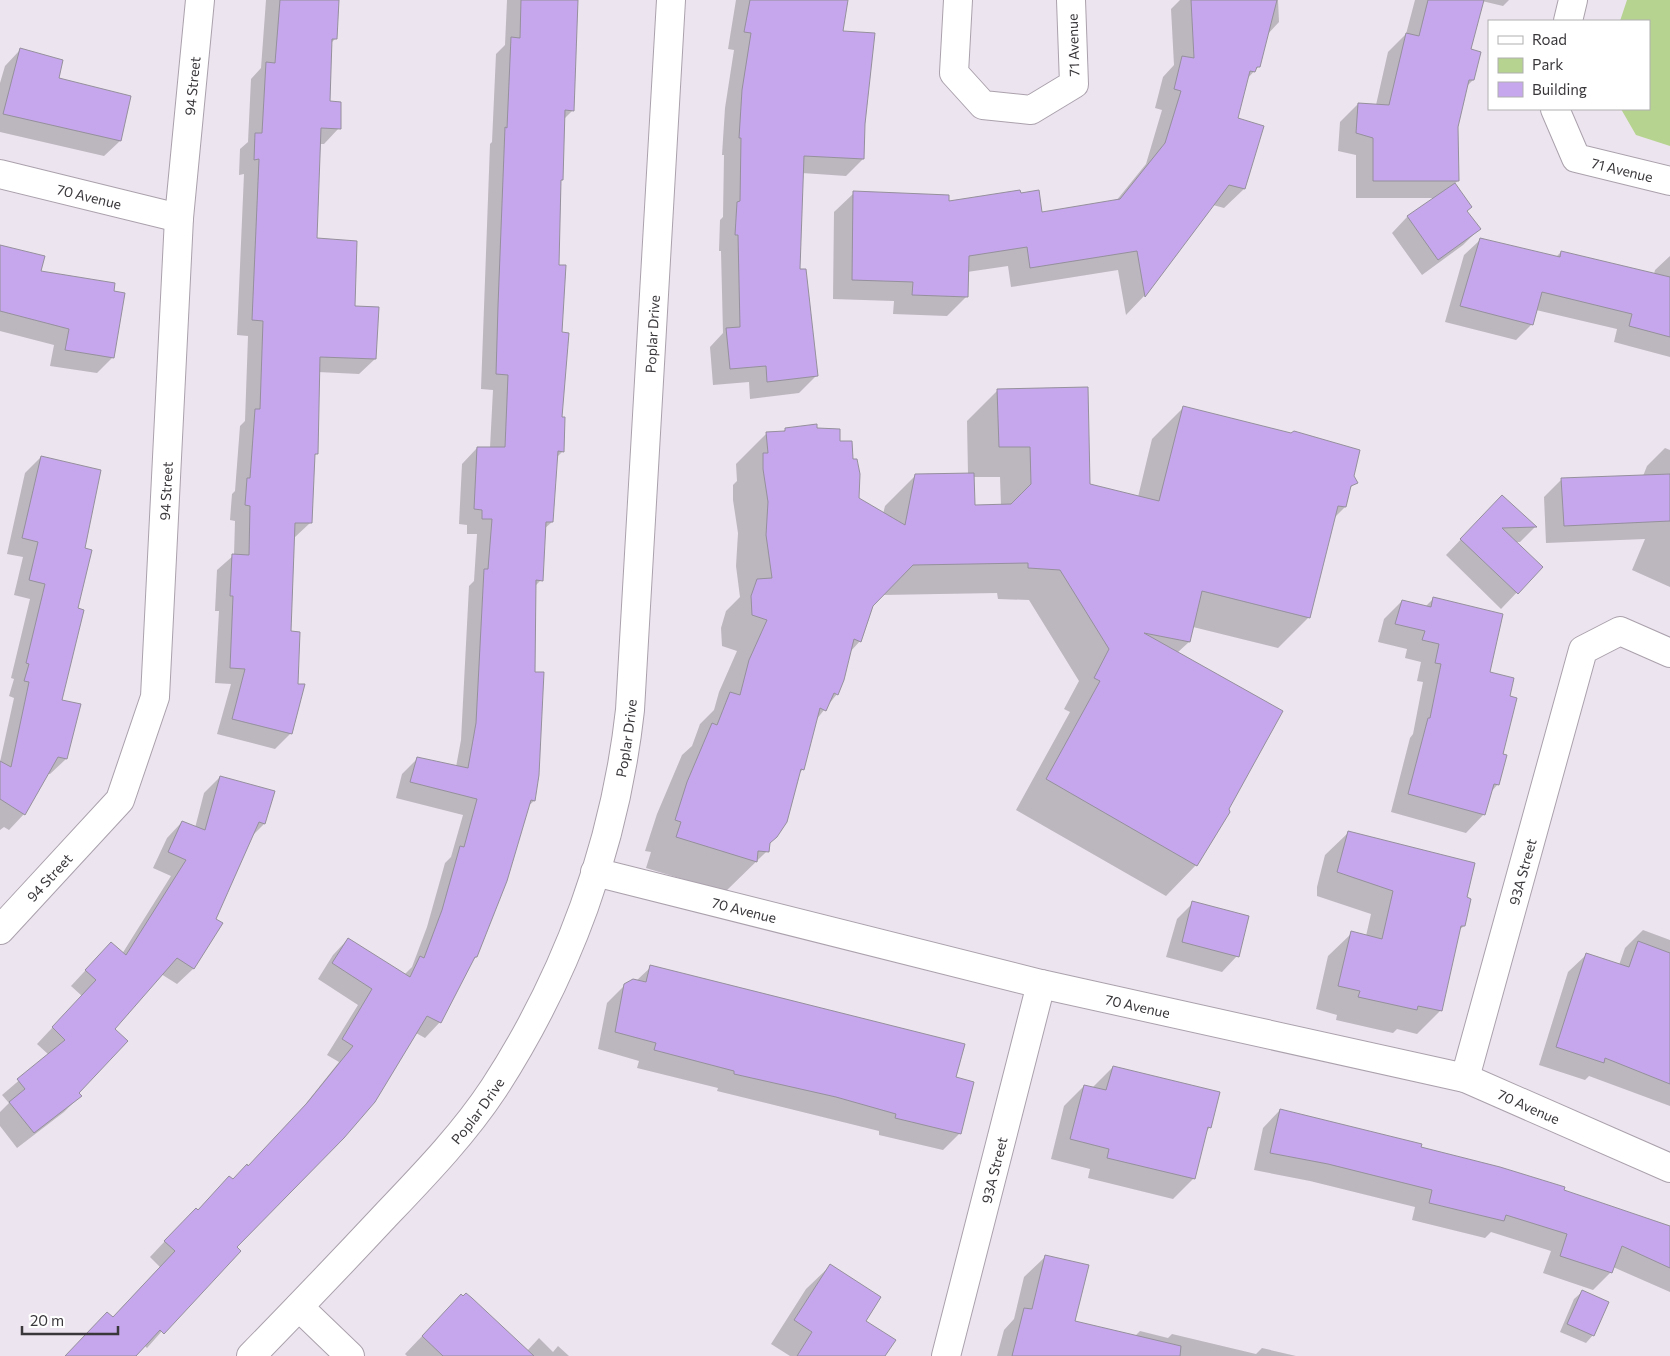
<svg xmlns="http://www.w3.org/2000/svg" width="1670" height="1356" font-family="Commissioner,sans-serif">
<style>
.green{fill:#b7d390}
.shadow{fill:#0003;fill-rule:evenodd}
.building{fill:#c6a7ed;stroke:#95909c}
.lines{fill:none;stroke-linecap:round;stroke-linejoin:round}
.minor-casing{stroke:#aaa1ac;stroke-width:30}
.minor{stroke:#fff;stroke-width:28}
.labels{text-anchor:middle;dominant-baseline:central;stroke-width:4;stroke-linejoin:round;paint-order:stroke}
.street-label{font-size:14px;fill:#3a373b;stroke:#fff}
</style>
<rect width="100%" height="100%" fill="#ece4ef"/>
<path class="green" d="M 1627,0 L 1670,0 L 1670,146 L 1636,135 L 1621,109 L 1649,109 L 1649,21 L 1620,21 Z"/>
<path class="shadow" d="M 266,0 L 337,0 L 335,39 L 330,44 L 329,103 L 339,128 L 324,144 L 319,144 L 315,240 L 354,307 L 375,359 L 359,374 L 318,372 L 317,453 L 313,457 L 310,523 L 294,538 L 290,633 L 291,733 L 275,749 L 217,734 L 231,684 L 215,683 L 219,611 L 215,611 L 217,570 L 234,555 L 235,521 L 230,520 L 232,494 L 235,491 L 240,426 L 245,421 L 248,336 L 237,335 L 244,174 L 239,175 L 240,149 L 248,142 L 251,79 L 261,68 Z
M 507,0 L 577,0 L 573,110 L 563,120 L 562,179 L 560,181 L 557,266 L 563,451 L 556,458 L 552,522 L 544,529 L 541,580 L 534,587 L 534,801 L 527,807 L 476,957 L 472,961 L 440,1022 L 425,1038 L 416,1033 L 236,1247 L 147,1348 L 144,1345 L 134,1356 L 66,1356 L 112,1318 L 160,1267 L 150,1257 L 180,1225 L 248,1167 L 292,1121 L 339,1062 L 327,1055 L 358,1005 L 318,979 L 333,955 L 348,939 L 404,975 L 412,967 L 427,927 L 445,863 L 451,857 L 463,815 L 396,798 L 402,774 L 418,758 L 456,767 L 461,740 L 469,586 L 474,581 L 477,534 L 467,534 L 467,525 L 459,524 L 462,464 L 477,448 L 490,448 L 493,390 L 481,389 L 490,144 L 492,142 L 496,54 L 505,45 Z
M 736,0 L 837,0 L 842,32 L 864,124 L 863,159 L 846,176 L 802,173 L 799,271 L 816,376 L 799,393 L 750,399 L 749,382 L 713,385 L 710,347 L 723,333 L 721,251 L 719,251 L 720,220 L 723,217 L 724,155 L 722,155 L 725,108 L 734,50 L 728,49 Z
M 1180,0 L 1278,0 L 1279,22 L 1267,35 L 1259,66 L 1246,80 L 1237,119 L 1262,127 L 1244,189 L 1224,208 L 1213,205 L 1144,296 L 1126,315 L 1118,270 L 1011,287 L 1008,266 L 967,272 L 967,296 L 947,316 L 893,314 L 894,301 L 833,299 L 834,212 L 854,193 L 1041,214 L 1116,201 L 1146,164 L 1162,110 L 1155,108 L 1163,77 L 1174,65 L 1171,9 Z
M 1415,0 L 1509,0 L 1503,6 L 1482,1 L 1470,50 L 1473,80 L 1466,87 L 1457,127 L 1458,181 L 1454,184 L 1466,211 L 1479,229 L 1463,245 L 1422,275 L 1392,233 L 1407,217 L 1435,198 L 1356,198 L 1356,155 L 1338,151 L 1340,122 L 1358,104 L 1376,105 L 1388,52 L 1406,34 Z
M 20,50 L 57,79 L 120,141 L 104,156 L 0,132 L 0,83 L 5,66 Z
M 1480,240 L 1556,257 L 1561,252 L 1654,274 L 1655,270 L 1670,256 L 1670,357 L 1614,342 L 1617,329 L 1536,310 L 1532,324 L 1516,340 L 1445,322 L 1464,255 Z
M 0,246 L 39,272 L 124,294 L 113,357 L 97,373 L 50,366 L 54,345 L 0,331 Z
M 998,390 L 1089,485 L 1138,497 L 1152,439 L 1183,408 L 1353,476 L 1356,482 L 1349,489 L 1345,507 L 1334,518 L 1309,617 L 1278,648 L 1193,627 L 1189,642 L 1177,653 L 1196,865 L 1166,896 L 1016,810 L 1070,712 L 1064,709 L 1079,681 L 1029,600 L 998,599 L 997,593 L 882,595 L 872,605 L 860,641 L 850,652 L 837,694 L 816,720 L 803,769 L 798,775 L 768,844 L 767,851 L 725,892 L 646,868 L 651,852 L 645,851 L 657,814 L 682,755 L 692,746 L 700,724 L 714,710 L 719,692 L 737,651 L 722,646 L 721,628 L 726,611 L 740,597 L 736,566 L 738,533 L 733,500 L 733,485 L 737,481 L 736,464 L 767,433 L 782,432 L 785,430 L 816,430 L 839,443 L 858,499 L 883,514 L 885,506 L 916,475 L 968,474 L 967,421 ZM 973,477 L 1000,477 L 1001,505 L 973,506 Z
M 1665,448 L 1670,450 L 1670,587 L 1632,570 L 1645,539 L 1546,543 L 1544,497 L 1562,479 L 1643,476 L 1647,466 Z
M 41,457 L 84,549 L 61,701 L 80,705 L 66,759 L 50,774 L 47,774 L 24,814 L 9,830 L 4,827 L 0,830 L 0,762 L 14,698 L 9,696 L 14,679 L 11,678 L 30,599 L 14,595 L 23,557 L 7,554 L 25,473 Z
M 1487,512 L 1535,527 L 1520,542 L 1515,542 L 1541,567 L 1501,609 L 1446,555 Z
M 1434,598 L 1488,673 L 1501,755 L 1498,784 L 1491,792 L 1484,814 L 1466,833 L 1391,812 L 1410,738 L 1413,734 L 1423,682 L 1417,681 L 1421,662 L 1405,658 L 1407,649 L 1378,642 L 1384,619 L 1402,601 L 1425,607 Z
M 220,777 L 264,824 L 251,837 L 215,919 L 222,924 L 193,969 L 177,984 L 161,974 L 113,1029 L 77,1093 L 80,1096 L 64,1112 L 17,1148 L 0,1126 L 0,1112 L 9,1103 L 2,1095 L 49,1055 L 37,1044 L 82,996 L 71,986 L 96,959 L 122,954 L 171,876 L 153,868 L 167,838 L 182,822 L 195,828 L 204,793 Z
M 1349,832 L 1466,898 L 1464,926 L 1459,930 L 1441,1010 L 1417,1034 L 1397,1029 L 1393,1033 L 1336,1020 L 1337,1015 L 1316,1009 L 1328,956 L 1352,933 L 1366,936 L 1371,914 L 1317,896 L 1317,887 L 1325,855 Z
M 1193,903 L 1237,956 L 1222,972 L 1166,957 L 1177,919 Z
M 1643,930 L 1670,940 L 1670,1106 L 1589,1076 L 1585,1080 L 1539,1065 L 1568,972 L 1586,955 L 1619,965 L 1625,948 Z
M 651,967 L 954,1078 L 960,1133 L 943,1150 L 879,1135 L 879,1131 L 717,1091 L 718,1088 L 637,1068 L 639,1061 L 598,1049 L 607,1003 L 625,985 L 636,981 Z
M 1113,1067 L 1210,1127 L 1205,1133 L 1194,1178 L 1173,1199 L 1088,1178 L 1090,1169 L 1051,1159 L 1064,1106 L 1084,1086 L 1093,1087 Z
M 1280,1110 L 1419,1148 L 1670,1226 L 1670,1292 L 1613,1267 L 1611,1272 L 1593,1290 L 1543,1273 L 1551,1251 L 1491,1232 L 1485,1238 L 1412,1220 L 1415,1207 L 1310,1181 L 1254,1170 L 1263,1128 Z
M 1045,1257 L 1074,1322 L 1135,1336 L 1140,1331 L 1168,1338 L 1172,1334 L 1256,1354 L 1262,1348 L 1296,1356 L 997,1356 L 1004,1330 L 1014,1319 L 1024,1277 Z
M 830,1266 L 864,1321 L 884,1356 L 790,1356 L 771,1344 L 806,1289 Z
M 1582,1292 L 1593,1335 L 1586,1343 L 1560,1332 L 1574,1299 Z
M 461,1295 L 527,1351 L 539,1338 L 553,1352 L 558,1346 L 569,1356 L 407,1356 L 405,1354 Z"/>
<path class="building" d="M 280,0 L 339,0 L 337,39 L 332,39 L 330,101 L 341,102 L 341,129 L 321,128 L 317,238 L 357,241 L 355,306 L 379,307 L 376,359 L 320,357 L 318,454 L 315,454 L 312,523 L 295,523 L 291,631 L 300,632 L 298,684 L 305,684 L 292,734 L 232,719 L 245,669 L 230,668 L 233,596 L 230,596 L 232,554 L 249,555 L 250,506 L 245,505 L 247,478 L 250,478 L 255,409 L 260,409 L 263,321 L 252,320 L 259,159 L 254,160 L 255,133 L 262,133 L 266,62 L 275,63 Z
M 521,0 L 578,0 L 574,111 L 565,110 L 563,180 L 561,180 L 559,265 L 566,265 L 562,332 L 569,333 L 562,417 L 565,417 L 564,452 L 558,451 L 553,522 L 546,522 L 543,581 L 536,580 L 535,672 L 544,672 L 539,775 L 535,801 L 531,800 L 507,881 L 477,957 L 475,957 L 441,1023 L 427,1016 L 375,1102 L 344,1138 L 237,1247 L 241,1251 L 164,1334 L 160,1330 L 136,1356 L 65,1356 L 107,1312 L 113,1317 L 175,1251 L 164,1241 L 196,1208 L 198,1210 L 229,1176 L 233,1179 L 247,1164 L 248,1166 L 307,1103 L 353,1046 L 342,1039 L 372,989 L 332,963 L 348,938 L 410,977 L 420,956 L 424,958 L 442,910 L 460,846 L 464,847 L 477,799 L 410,782 L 417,757 L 468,768 L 476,723 L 484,569 L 488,569 L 492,519 L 482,519 L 482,510 L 474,509 L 477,447 L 505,447 L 508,375 L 496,374 L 498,306 L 505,127 L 507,128 L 511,37 L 520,38 Z
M 750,0 L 848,0 L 843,31 L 875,33 L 865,124 L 864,159 L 804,156 L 800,269 L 806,269 L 818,376 L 767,382 L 766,366 L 730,369 L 726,328 L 740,327 L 738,235 L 735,235 L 737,202 L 740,201 L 741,138 L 739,138 L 742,90 L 751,33 L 744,32 Z
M 1191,0 L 1277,0 L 1260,67 L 1257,67 L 1255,72 L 1250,71 L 1238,118 L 1264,126 L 1245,189 L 1229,185 L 1145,297 L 1137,251 L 1030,268 L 1027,247 L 969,256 L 968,297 L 912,295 L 913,282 L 852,280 L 853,191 L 949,195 L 949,201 L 1020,190 L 1021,193 L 1039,190 L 1042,212 L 1120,199 L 1165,143 L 1181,91 L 1174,89 L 1182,56 L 1194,58 Z
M 1428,0 L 1484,0 L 1471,49 L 1481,52 L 1474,80 L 1469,80 L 1458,127 L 1459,181 L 1373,181 L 1373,138 L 1356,133 L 1358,103 L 1389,105 L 1406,33 L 1419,36 Z
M 20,48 L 63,60 L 59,78 L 131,96 L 121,141 L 3,114 Z
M 1455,183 L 1472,207 L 1467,211 L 1481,229 L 1438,260 L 1407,216 Z
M 1480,238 L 1560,257 L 1561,251 L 1670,277 L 1670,337 L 1629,326 L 1632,314 L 1542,292 L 1533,325 L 1460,306 Z
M 0,245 L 45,256 L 41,271 L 115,283 L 114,291 L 125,293 L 114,358 L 65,350 L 69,329 L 0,311 Z
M 1088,387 L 1090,484 L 1159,501 L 1183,406 L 1291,433 L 1294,431 L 1360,450 L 1354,476 L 1358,483 L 1351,486 L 1346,507 L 1338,506 L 1310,618 L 1202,591 L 1190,642 L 1144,633 L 1283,711 L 1229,809 L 1230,812 L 1197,866 L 1046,779 L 1100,681 L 1094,678 L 1109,649 L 1060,570 L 1028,568 L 1028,563 L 913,565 L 873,606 L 861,642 L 854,639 L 844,680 L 838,695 L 834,693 L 826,711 L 820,708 L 804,770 L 801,769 L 787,822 L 777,837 L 770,843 L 769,852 L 758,851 L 757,862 L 676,837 L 681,822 L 675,820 L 687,782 L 712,723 L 717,725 L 730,692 L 740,695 L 749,660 L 767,620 L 752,615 L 751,596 L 757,579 L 772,578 L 766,535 L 768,502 L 763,469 L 763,453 L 768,453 L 766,432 L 785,431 L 785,428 L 817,424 L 817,428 L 840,429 L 840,441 L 852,441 L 853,459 L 857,459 L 860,474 L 859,498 L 905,525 L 915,474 L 974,473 L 975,505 L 1011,504 L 1031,484 L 1030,447 L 999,447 L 997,389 Z
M 41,456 L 101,470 L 85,548 L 92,550 L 78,608 L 84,610 L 62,700 L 81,704 L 67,759 L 58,757 L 25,815 L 0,799 L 0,761 L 11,767 L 29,682 L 24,681 L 29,664 L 26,663 L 45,584 L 29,580 L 38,542 L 22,538 Z
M 1670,474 L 1670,521 L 1564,526 L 1561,478 Z
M 1502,495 L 1537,527 L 1502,528 L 1543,567 L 1518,594 L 1460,539 Z
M 1433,597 L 1503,614 L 1490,672 L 1514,678 L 1510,696 L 1517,698 L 1503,754 L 1507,755 L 1499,785 L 1494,784 L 1485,815 L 1408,794 L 1428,718 L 1430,718 L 1441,664 L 1435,663 L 1439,644 L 1422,640 L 1425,631 L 1395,624 L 1402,600 L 1431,607 Z
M 220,776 L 275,791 L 265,824 L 259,822 L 216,919 L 223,923 L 194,969 L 177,958 L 115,1029 L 128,1041 L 79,1093 L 82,1096 L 34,1133 L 9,1102 L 25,1089 L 17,1079 L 65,1040 L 52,1027 L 96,980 L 85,970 L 111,942 L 126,955 L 186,860 L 168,852 L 182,821 L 205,830 Z
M 1348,831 L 1475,863 L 1467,897 L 1471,899 L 1465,926 L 1461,926 L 1442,1011 L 1418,1006 L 1417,1010 L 1358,997 L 1360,991 L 1338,986 L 1351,931 L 1382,939 L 1393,891 L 1337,872 Z
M 1192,901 L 1249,916 L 1239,957 L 1182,942 Z
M 1638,941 L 1670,953 L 1670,1084 L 1605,1058 L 1604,1063 L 1556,1047 L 1586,953 L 1629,967 Z
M 650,965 L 965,1044 L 956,1077 L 974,1082 L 961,1134 L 895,1118 L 896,1114 L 836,1097 L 734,1074 L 734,1071 L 654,1050 L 656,1043 L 615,1032 L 624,984 L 633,979 L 646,982 Z
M 1113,1066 L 1220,1092 L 1211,1128 L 1208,1127 L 1195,1179 L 1107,1158 L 1109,1149 L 1070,1139 L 1084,1085 L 1106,1090 Z
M 1280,1109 L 1422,1144 L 1421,1147 L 1500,1167 L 1565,1187 L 1564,1190 L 1670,1226 L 1670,1268 L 1622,1246 L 1612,1273 L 1560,1256 L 1567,1234 L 1506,1215 L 1504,1221 L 1429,1203 L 1432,1190 L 1328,1164 L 1270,1153 Z
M 1045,1255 L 1089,1265 L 1075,1321 L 1181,1346 L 1180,1356 L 1012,1356 L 1024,1308 L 1032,1309 Z
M 830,1264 L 881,1297 L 866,1321 L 896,1340 L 885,1356 L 797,1356 L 812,1332 L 794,1320 Z
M 1582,1290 L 1609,1302 L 1594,1336 L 1567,1324 Z
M 466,1293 L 472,1298 L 534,1356 L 443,1356 L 422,1336 L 461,1294 L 463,1296 Z"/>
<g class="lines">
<defs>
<g id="minor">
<path d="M 958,0 L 954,73 L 983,105 L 1031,110 L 1074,84 L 1071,0"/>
<path d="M 1568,21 L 1573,0"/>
<path id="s1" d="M 1555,109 L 1576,158 L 1670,181"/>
<path id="s2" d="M 0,174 L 179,218"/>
<path id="s3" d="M 595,872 L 1041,984 L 1465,1078 L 1670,1168"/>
<path id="s4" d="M 0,930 L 120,800 L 155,697 L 179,218 L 200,0"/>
<path id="s5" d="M 1465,1078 L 1583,650 L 1620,631 L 1670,653"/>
<path d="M 299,1307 L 350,1356"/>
<path id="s6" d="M 251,1356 C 296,1310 340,1264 384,1217 C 423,1176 463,1135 494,1088 C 568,974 615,845 630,710 L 671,0"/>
<path id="s7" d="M 946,1356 L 1041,984"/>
</g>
</defs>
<use href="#minor" class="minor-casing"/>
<use href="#minor" class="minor"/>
</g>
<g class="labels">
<g class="street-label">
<text transform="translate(1073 45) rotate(-92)">71 Avenue</text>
<text stroke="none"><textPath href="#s4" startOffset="898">94 Street</textPath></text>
<text stroke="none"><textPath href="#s1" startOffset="101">71 Avenue</textPath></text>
<text stroke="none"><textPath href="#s2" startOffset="92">70 Avenue</textPath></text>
<text stroke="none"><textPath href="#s6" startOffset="1144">Poplar Drive</textPath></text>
<text stroke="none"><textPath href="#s4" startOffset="492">94 Street</textPath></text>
<text stroke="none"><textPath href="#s6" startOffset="739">Poplar Drive</textPath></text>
<text stroke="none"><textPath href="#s5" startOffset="214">93A Street</textPath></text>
<text stroke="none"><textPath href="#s4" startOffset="72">94 Street</textPath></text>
<text stroke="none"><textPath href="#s3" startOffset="154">70 Avenue</textPath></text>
<text stroke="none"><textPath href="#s3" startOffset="559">70 Avenue</textPath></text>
<text stroke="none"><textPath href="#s3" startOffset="964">70 Avenue</textPath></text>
<text stroke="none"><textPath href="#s6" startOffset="334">Poplar Drive</textPath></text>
<text stroke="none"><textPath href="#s7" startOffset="192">93A Street</textPath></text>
</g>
</g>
<rect x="1488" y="20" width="162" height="90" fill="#ffffff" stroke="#b0afb1"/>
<rect x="1498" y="36" width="25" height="8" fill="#ffffff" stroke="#b0afb1"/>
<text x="1532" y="45" font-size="15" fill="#3a373b">Road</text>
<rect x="1498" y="58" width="25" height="15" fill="#b7d390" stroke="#b0afb1"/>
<text x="1532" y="70" font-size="15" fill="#3a373b">Park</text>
<rect x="1498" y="82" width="25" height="15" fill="#c6a7ed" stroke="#b0afb1"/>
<text x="1532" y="95" font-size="15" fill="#3a373b">Building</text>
<path d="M22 1326v8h96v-8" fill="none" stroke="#3a373b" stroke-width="2.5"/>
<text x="30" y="1326" font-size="15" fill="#3a373b" stroke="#ffffff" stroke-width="4" paint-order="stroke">20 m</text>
</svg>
